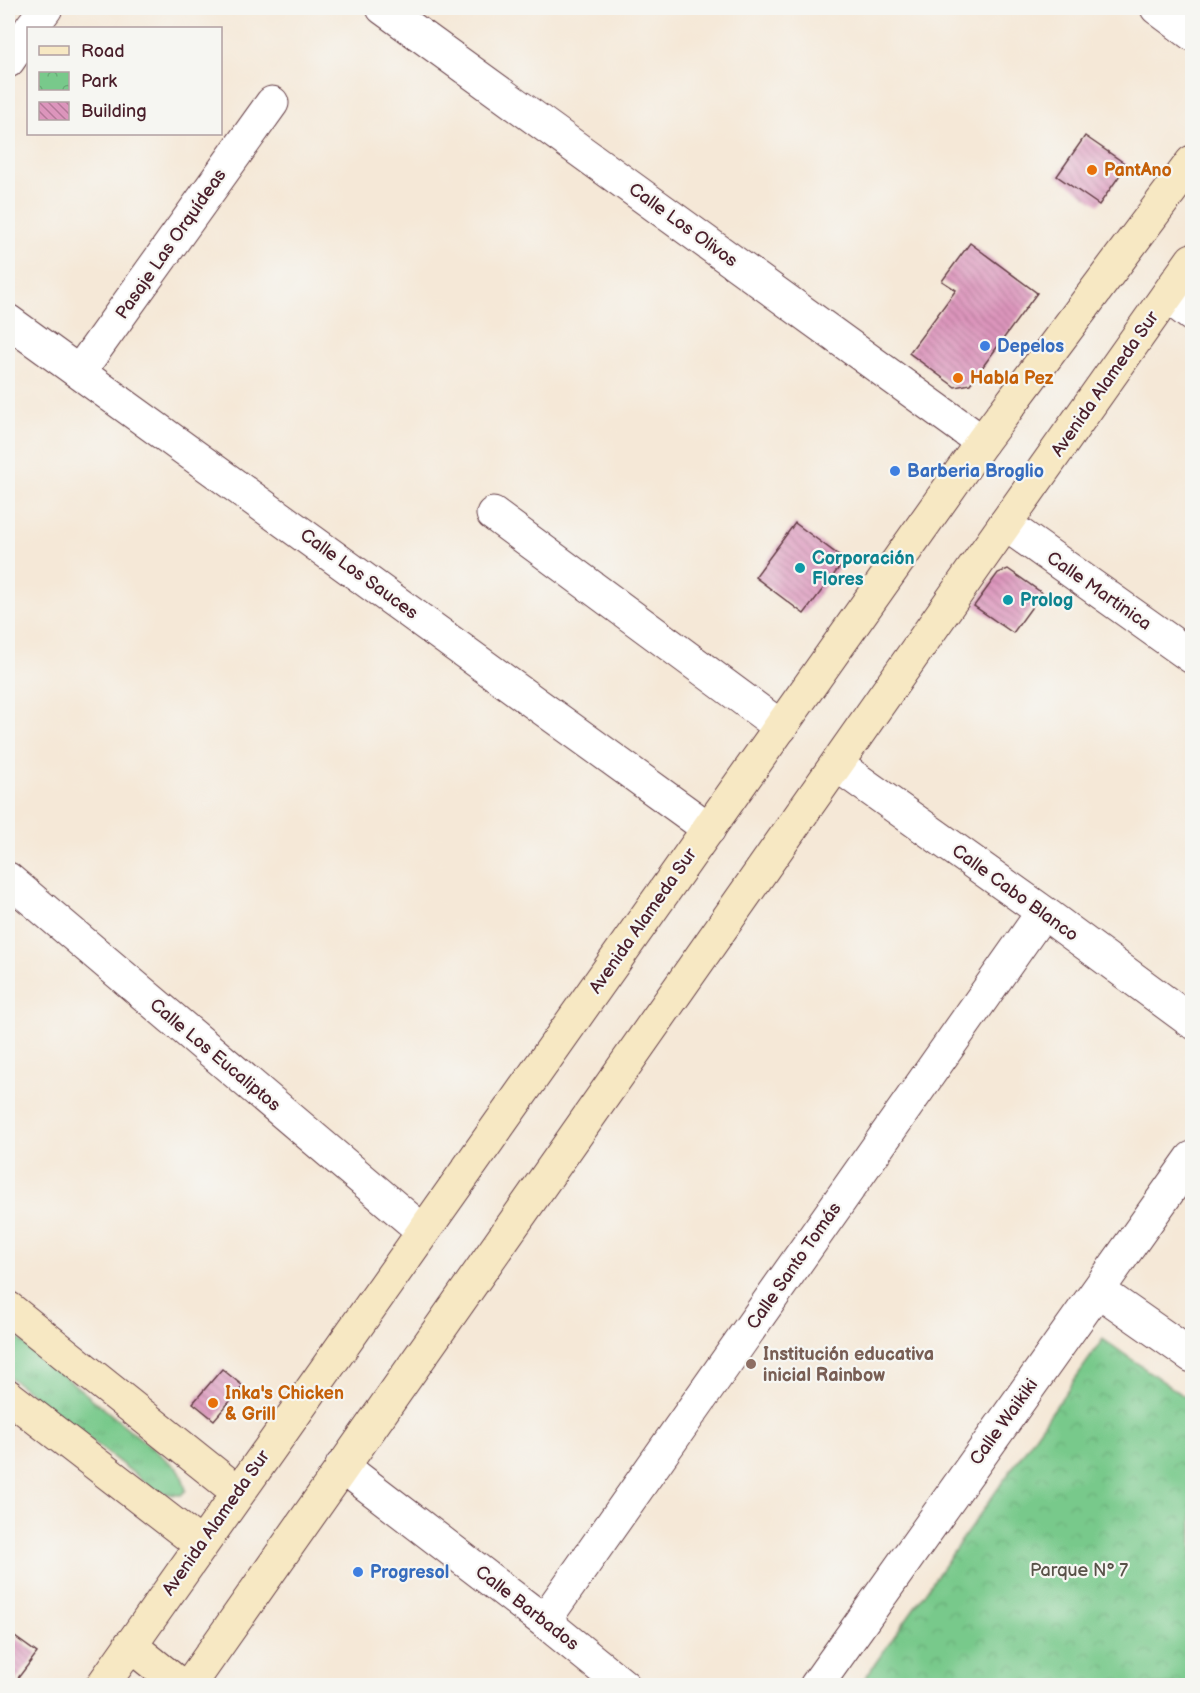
<svg xmlns="http://www.w3.org/2000/svg" width="1200" height="1693" font-family="'Balsamiq Sans',sans-serif">
<style>
.grass{fill:url(#grass-tufts);stroke:#61745b;stroke-width:1.5}
.park{fill:url(#park-crowns);stroke:#61745b;stroke-width:1.5}
.building{fill:url(#building-back-hatch)}
.lines{fill:none;stroke-linecap:round;stroke-linejoin:round}
.street-casing{stroke:#643d45;stroke-width:35}
.secondary-casing{stroke:#643d45;stroke-width:35}
.street{stroke:#fff;stroke-width:33}
.secondary{stroke:#f7e8c3;stroke-width:33}
.food-dot{fill:#e8710a;stroke:#f6f6f2;stroke-width:2}
.shop-dot{fill:#3f7fe0;stroke:#f6f6f2;stroke-width:2}
.culture-dot{fill:#0f9aa8;stroke:#f6f6f2;stroke-width:2}
.education-dot{fill:#8d6e63;stroke:#f6f6f2;stroke-width:2}
.labels{text-anchor:middle;dominant-baseline:central;stroke-width:4.5;stroke-linejoin:round;paint-order:stroke}
.food-label{font-size:18px;font-weight:bold;fill:#c56008;stroke:#f6f6f2;text-anchor:start}
.street-label{font-size:18px;fill:#4a1f2b;stroke:#f6f6f2}
.shop-label{font-size:18px;font-weight:bold;fill:#366cbe;stroke:#f6f6f2;text-anchor:start}
.culture-label{font-size:18px;font-weight:bold;fill:#0d838f;stroke:#f6f6f2;text-anchor:start}
.education-label{font-size:18px;font-weight:bold;fill:#785e54;stroke:#f6f6f2;text-anchor:start}
.park-label{font-size:18px;fill:#585248;stroke:#f6f6f2}
</style>
<defs>
<pattern id="grass-tufts" width="24" height="20" patternUnits="userSpaceOnUse" patternTransform="scale(1.5)"><rect width="24" height="20" fill="#78c98b"/><path d="M3 7l-1-3M5 7V3M7 7l1-3M15 17l-1-3M17 17v-4M19 17l1-3" fill="none" stroke="#69ac78"/></pattern>
<pattern id="park-crowns" width="20" height="18" patternUnits="userSpaceOnUse" patternTransform="scale(1.5)"><rect width="20" height="18" fill="#78c98b"/><path d="M2 6a3 3 0 1 1 6 0M12 15a3 3 0 1 1 6 0" fill="none" stroke="#69ac78"/></pattern>
<pattern id="building-back-hatch" width="6" height="6" patternUnits="userSpaceOnUse" patternTransform="scale(1.5)"><rect width="6" height="6" fill="#dc95bc"/><path d="M-1 5l2 2M0 0l6 6M5-1l2 2" fill="none" stroke="#b47999"/></pattern>
</defs>
<rect width="100%" height="100%" fill="#f6f6f2"/>
<filter id="ink" filterUnits="userSpaceOnUse"><feTurbulence type="fractalNoise" baseFrequency=".0167" numOctaves="2"/><feDisplacementMap in="SourceGraphic" scale="12" xChannelSelector="R" yChannelSelector="G"/><feConvolveMatrix kernelMatrix="1 2 1 2 8 2 1 2 1" color-interpolation-filters="sRGB"/></filter>
<filter id="wash" filterUnits="userSpaceOnUse"><feTurbulence type="fractalNoise" baseFrequency=".008" numOctaves="4" result="noise"/><feDisplacementMap in="SourceGraphic" scale="24" xChannelSelector="R" yChannelSelector="G"/><feGaussianBlur stdDeviation="1.35" result="paint"/><feColorMatrix in="noise" values="0 0 0 0 0 0 0 0 0 0 0 0 0 0 0 0 0 1.4 0 .05"/><feComposite in="paint" operator="in"/></filter>
<g filter="url(#wash)">
<rect width="100%" height="100%" fill="#f5e8d7"/>
<path class="grass" d="M 8,1330 L 180,1471 L 186,1490 L 181,1495 C 171,1495 163,1494 154,1489 L 8,1376 Z"/>
<path class="park" d="M 1103,1339 L 1192,1402 L 1192,1685 L 860,1685 Z"/>
<g id="blocks">
<path class="building" d="M 1085,136 L 1127,165 L 1099,205 L 1057,176 Z
M 970,243 L 1037,293 L 970,384 L 955,387 L 909,353 L 956,290 L 942,281 Z
M 795,523 L 845,560 L 804,614 L 755,577 Z
M 1008,569 L 1042,593 L 1013,633 L 974,606 L 998,573 Z
M 222,1369 L 243,1386 L 214,1420 L 193,1403 Z
M 8,1632 L 37,1653 L 12,1686 L 8,1686 Z"/>
</g>
</g>
<g filter="url(#ink)">
<use href="#blocks" fill-opacity="0" stroke="#643d45" stroke-width="1.5"/>
<g class="lines">
<defs>
<path id="street" d="M 383,8 L 982,442
M 1157,8 L 1192,34
M 31,28 L 46,8
M 8,61 L 28,32
M 1167,296 L 1192,315
M 8,321 L 709,829
M 79,372 L 272,103
M 493,514 L 781,727
M 1005,524 L 1192,657
M 837,765 L 1043,912 L 1192,1022
M 8,879 L 423,1231
M 1099,1291 L 1192,1356
M 342,1466 L 544,1621 L 624,1686
M 544,1621 L 1043,912
M 816,1686 L 1192,1158"/>
<path id="secondary" d="M 8,1308 L 238,1492
M 8,1396 L 201,1545
M 130,1645 L 181,1686
M 102,1686 L 982,442 L 1192,162
M 189,1686 L 1005,524 L 1192,260"/>
</defs>
<use href="#street" class="street-casing"/>
<use href="#secondary" class="secondary-casing"/>
<use href="#street" class="street"/>
<use href="#secondary" class="secondary"/>
</g>
</g>
<g class="food-dot">
<circle cx="1092" cy="170" r="6"/>
<circle cx="958" cy="378" r="6"/>
<circle cx="213" cy="1403" r="6"/>
</g>
<g class="shop-dot">
<circle cx="985" cy="346" r="6"/>
<circle cx="895" cy="471" r="6"/>
<circle cx="358" cy="1572" r="6"/>
</g>
<g class="culture-dot">
<circle cx="800" cy="568" r="6"/>
<circle cx="1008" cy="600" r="6"/>
</g>
<circle class="education-dot" cx="751" cy="1364" r="6"/>
<g class="labels">
<g class="food-label">
<text x="1104" y="170">PantAno</text>
<text x="970" y="378">Habla Pez</text>
<text x="225" y="1393">Inka's Chicken<tspan x="225" dy="21">&amp; Grill</tspan></text>
</g>
<g class="street-label">
<text transform="translate(683 225) rotate(36)">Calle Los Olivos</text>
<text transform="translate(171 244) rotate(-55)">Pasaje Las Orquídeas</text>
<text transform="translate(1105 384) rotate(-55)">Avenida Alameda Sur</text>
<text transform="translate(359 574) rotate(36)">Calle Los Sauces</text>
<text transform="translate(1099 591) rotate(35)">Calle Martinica</text>
<text transform="translate(1015 893) rotate(36)">Calle Cabo Blanco</text>
<text transform="translate(643 921) rotate(-55)">Avenida Alameda Sur</text>
<text transform="translate(215 1055) rotate(40)">Calle Los Eucaliptos</text>
<text transform="translate(794 1266) rotate(-55)">Calle Santo Tomás</text>
<text transform="translate(1004 1422) rotate(-54)">Calle Waikiki</text>
<text transform="translate(216 1523) rotate(-55)">Avenida Alameda Sur</text>
<text transform="translate(527 1608) rotate(38)">Calle Barbados</text>
</g>
<g class="shop-label">
<text x="997" y="346">Depelos</text>
<text x="907" y="471">Barberia Broglio</text>
<text x="370" y="1572">Progresol</text>
</g>
<g class="culture-label">
<text x="812" y="558">Corporación<tspan x="812" dy="21">Flores</tspan></text>
<text x="1020" y="600">Prolog</text>
</g>
<g class="education-label">
<text x="763" y="1354">Institución educativa<tspan x="763" dy="21">inicial Rainbow</tspan></text>
</g>
<g class="park-label">
<text x="1079" y="1570">Parque N° 7</text>
</g>
</g>
<rect width="1200" height="1693" fill="none" stroke="#f6f6f2" stroke-width="30"/>
<rect x="27" y="27" width="195" height="108" fill="#f6f6f2" stroke="#b1a0a2" stroke-width="1.5"/>
<rect x="39" y="46" width="30" height="9" fill="#f7e8c3" stroke="#b1a0a2" stroke-width="1.5"/>
<text x="81" y="57" font-size="18" fill="#4a1f2b">Road</text>
<rect x="39" y="72" width="30" height="18" fill="url(#park-crowns)" stroke="#b1a0a2" stroke-width="1.5"/>
<text x="81" y="87" font-size="18" fill="#4a1f2b">Park</text>
<rect x="39" y="102" width="30" height="18" fill="url(#building-back-hatch)" stroke="#b1a0a2" stroke-width="1.5"/>
<text x="81" y="117" font-size="18" fill="#4a1f2b">Building</text>
</svg>
